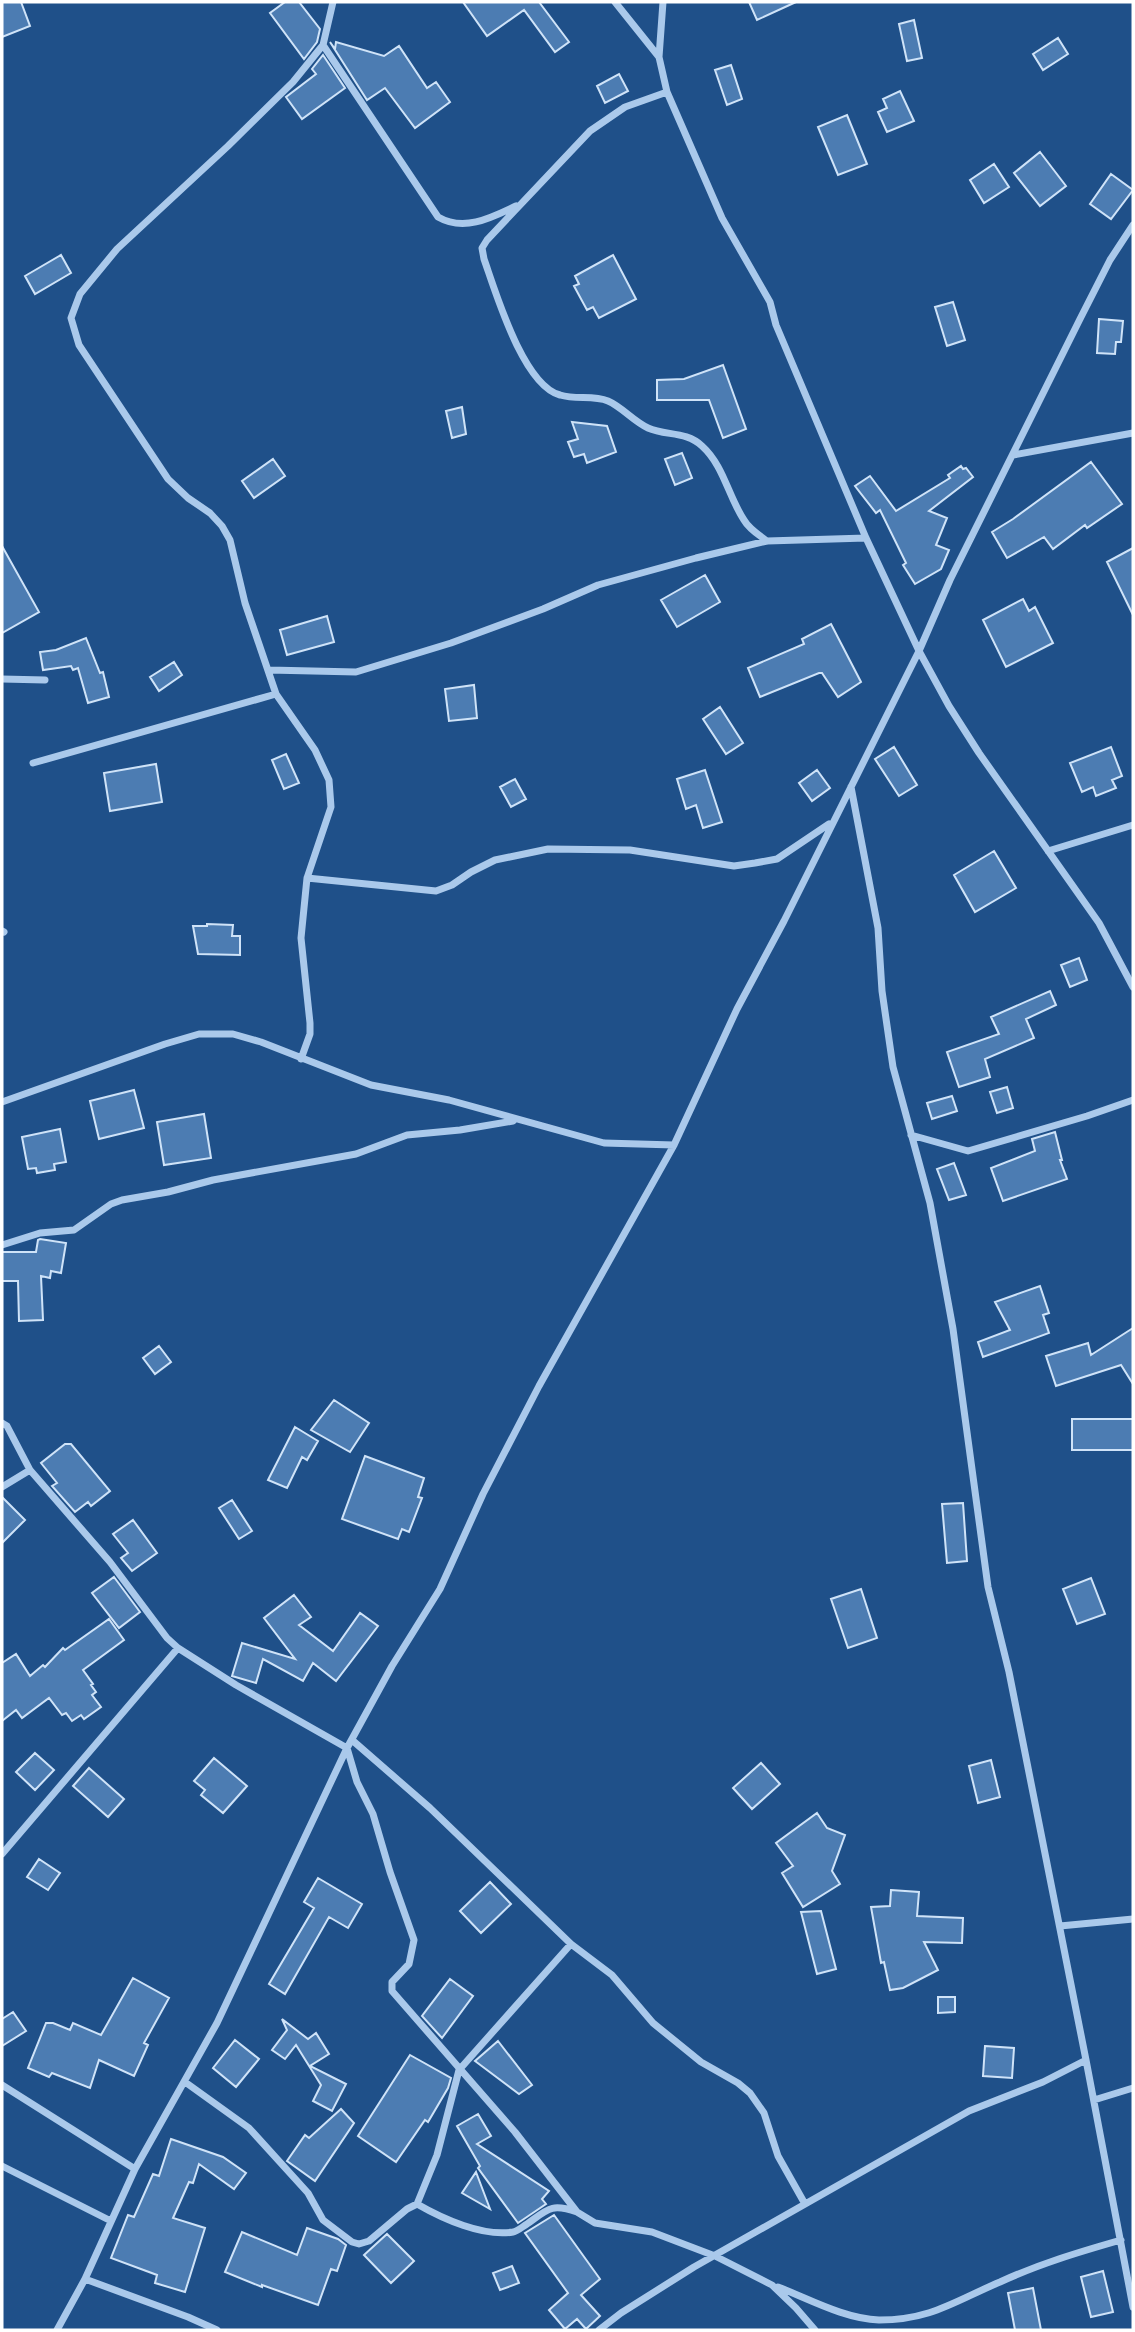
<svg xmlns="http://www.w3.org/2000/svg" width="1135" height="2332" font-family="Signika,sans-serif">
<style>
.building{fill:#4c7cb2;stroke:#cfe3f8;stroke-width:2}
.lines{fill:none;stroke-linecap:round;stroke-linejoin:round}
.minor{stroke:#aac9eb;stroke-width:7}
</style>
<rect width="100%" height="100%" fill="#1f5089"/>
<path class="building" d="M 2,2 L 21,2 L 30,26 L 2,37 Z
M 285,2 L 299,2 L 320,29 L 317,42 L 304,59 L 270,13 Z
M 463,2 L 539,2 L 569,42 L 555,52 L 524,10 L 487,36 Z
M 749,2 L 796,2 L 757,20 Z
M 914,20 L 922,58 L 907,61 L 899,24 Z
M 1058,38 L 1068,54 L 1043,70 L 1033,54 Z
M 330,42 L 335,49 L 336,42 L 384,56 L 399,46 L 427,88 L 436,82 L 450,102 L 415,128 L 385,88 L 367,100 Z
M 323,55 L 345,88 L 302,119 L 286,97 L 316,74 L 312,69 Z
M 731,65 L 742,99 L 727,105 L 715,70 Z
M 619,74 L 628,91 L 605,103 L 597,86 Z
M 900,91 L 914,121 L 887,132 L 878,112 L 887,108 L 883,99 Z
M 847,115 L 867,164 L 838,175 L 818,127 Z
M 1040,152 L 1066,186 L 1040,206 L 1014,173 Z
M 994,164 L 1009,187 L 984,203 L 970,180 Z
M 1111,174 L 1133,190 L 1111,219 L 1090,204 Z
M 61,255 L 71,273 L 35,294 L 25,276 Z
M 613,255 L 636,299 L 599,318 L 593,307 L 587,310 L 574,286 L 579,284 L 575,276 Z
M 953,302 L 965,340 L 947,346 L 935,307 Z
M 1099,319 L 1123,321 L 1121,342 L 1116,342 L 1115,354 L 1097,353 Z
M 723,365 L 746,429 L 723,438 L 709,400 L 657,400 L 657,380 L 684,379 Z
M 462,407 L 466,434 L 452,438 L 446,411 Z
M 572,422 L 607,426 L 616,452 L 587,463 L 584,454 L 574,457 L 568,442 L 578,439 Z
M 682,453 L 692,478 L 675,485 L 665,459 Z
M 273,459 L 285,476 L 254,498 L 242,481 Z
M 1091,462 L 1122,504 L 1087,528 L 1085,525 L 1053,549 L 1044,537 L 1007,558 L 992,532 L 1013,519 Z
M 961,466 L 963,469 L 966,468 L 973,477 L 929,511 L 947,518 L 936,545 L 949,550 L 941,569 L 915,584 L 903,565 L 906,563 L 880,510 L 876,513 L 855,486 L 870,476 L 896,511 L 950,478 L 948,475 Z
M 2,546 L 39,612 L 2,633 Z
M 1133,548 L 1133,615 L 1107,562 Z
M 705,575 L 720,602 L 677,627 L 661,600 Z
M 1023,599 L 1029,611 L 1035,607 L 1053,643 L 1006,667 L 983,620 Z
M 327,616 L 334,642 L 287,655 L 280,630 Z
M 831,624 L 861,682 L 838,697 L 822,673 L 819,673 L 760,697 L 748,668 L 804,644 L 802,639 Z
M 86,638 L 100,673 L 103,672 L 109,697 L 88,703 L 78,668 L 73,670 L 71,666 L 43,670 L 40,652 L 56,650 Z
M 174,662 L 182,675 L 159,691 L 150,677 Z
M 474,685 L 477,718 L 449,721 L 445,689 Z
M 720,707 L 743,743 L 726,754 L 703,719 Z
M 894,747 L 917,785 L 899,796 L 875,759 Z
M 1111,747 L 1122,776 L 1112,780 L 1116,788 L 1096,796 L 1093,787 L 1082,792 L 1070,763 Z
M 286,754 L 299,783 L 284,789 L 272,760 Z
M 156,764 L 162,802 L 110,811 L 104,773 Z
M 705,770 L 722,822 L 703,828 L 696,805 L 686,809 L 677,779 Z
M 817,770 L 830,788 L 812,801 L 799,783 Z
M 515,779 L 526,799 L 511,807 L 500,787 Z
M 994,851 L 1016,888 L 975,912 L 954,875 Z
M 207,924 L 233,925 L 232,936 L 240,936 L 240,955 L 198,954 L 193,926 L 207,926 Z
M 1079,958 L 1087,980 L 1070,987 L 1061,965 Z
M 1050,991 L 1056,1005 L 1026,1019 L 1034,1038 L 985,1059 L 990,1077 L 959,1087 L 947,1052 L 999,1034 L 991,1017 Z
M 1007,1087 L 1013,1108 L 997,1113 L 990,1092 Z
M 134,1090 L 144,1128 L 99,1139 L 90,1101 Z
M 952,1096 L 957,1111 L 932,1119 L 927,1103 Z
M 204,1114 L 211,1158 L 164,1165 L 157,1122 Z
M 60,1129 L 66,1162 L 54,1164 L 55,1170 L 37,1173 L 36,1168 L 28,1169 L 22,1137 Z
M 1055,1132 L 1062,1160 L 1060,1160 L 1067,1179 L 1003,1201 L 991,1168 L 1035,1151 L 1032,1139 Z
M 954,1163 L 966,1195 L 949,1200 L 937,1169 Z
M 40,1239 L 66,1243 L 61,1273 L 51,1271 L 50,1278 L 41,1276 L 43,1320 L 19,1321 L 18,1281 L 2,1281 L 2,1252 L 36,1252 L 38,1240 Z
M 1040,1286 L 1049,1313 L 1043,1315 L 1049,1333 L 983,1357 L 978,1342 L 1010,1330 L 995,1302 Z
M 1133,1328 L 1133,1384 L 1121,1365 L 1056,1386 L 1046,1356 L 1088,1343 L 1091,1355 Z
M 159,1346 L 171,1362 L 155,1374 L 143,1358 Z
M 334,1400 L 369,1423 L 350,1452 L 311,1430 Z
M 1072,1419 L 1133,1419 L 1133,1450 L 1072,1450 Z
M 295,1427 L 318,1441 L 307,1460 L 302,1457 L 287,1488 L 268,1480 Z
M 65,1444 L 71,1444 L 110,1491 L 91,1506 L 88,1502 L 75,1512 L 52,1486 L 57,1483 L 41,1463 Z
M 365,1456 L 424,1478 L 418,1497 L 422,1498 L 409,1532 L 402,1529 L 398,1539 L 342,1519 Z
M 2,1497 L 25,1520 L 2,1543 Z
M 232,1500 L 252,1531 L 239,1539 L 219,1508 Z
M 963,1503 L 967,1561 L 947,1563 L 942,1504 Z
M 133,1520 L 157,1553 L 132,1571 L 121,1558 L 128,1553 L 113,1534 Z
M 114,1577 L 140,1612 L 119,1628 L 92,1593 Z
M 1091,1578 L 1105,1614 L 1077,1624 L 1063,1589 Z
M 861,1589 L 877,1638 L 848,1648 L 831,1599 Z
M 294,1595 L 311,1617 L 299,1625 L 333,1651 L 360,1613 L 378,1626 L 336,1681 L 313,1663 L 303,1681 L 263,1659 L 256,1683 L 232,1676 L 242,1643 L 295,1659 L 264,1618 Z
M 109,1619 L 124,1640 L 83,1670 L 93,1684 L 91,1685 L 96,1692 L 92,1695 L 101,1707 L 84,1719 L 81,1715 L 72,1721 L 66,1713 L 62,1715 L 49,1698 L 22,1718 L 16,1710 L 2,1721 L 2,1663 L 16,1654 L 30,1676 L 43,1665 L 45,1667 L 63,1648 L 65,1650 Z
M 35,1753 L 54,1770 L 35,1790 L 16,1772 Z
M 214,1758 L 247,1786 L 223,1813 L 201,1795 L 205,1790 L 194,1781 Z
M 991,1760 L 1000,1797 L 978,1803 L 969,1766 Z
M 761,1763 L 780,1784 L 752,1809 L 733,1788 Z
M 89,1768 L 124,1799 L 108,1817 L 73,1786 Z
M 817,1813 L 827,1828 L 845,1835 L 832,1871 L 840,1884 L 803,1907 L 782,1873 L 793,1866 L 776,1843 Z
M 39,1859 L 60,1873 L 48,1890 L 27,1877 Z
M 318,1878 L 362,1904 L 348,1928 L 329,1917 L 285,1994 L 269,1984 L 314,1908 L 304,1902 Z
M 490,1882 L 511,1904 L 481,1933 L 460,1911 Z
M 891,1890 L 919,1892 L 917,1916 L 963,1918 L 962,1943 L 924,1942 L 938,1970 L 903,1988 L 890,1990 L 884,1962 L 881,1963 L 871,1907 L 890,1906 Z
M 821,1911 L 836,1969 L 817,1974 L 801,1912 Z
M 133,1978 L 169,1998 L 144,2043 L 148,2045 L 134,2076 L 99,2060 L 90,2088 L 52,2073 L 49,2077 L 28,2068 L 46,2023 L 53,2023 L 70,2030 L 73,2023 L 101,2035 Z
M 450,1979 L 473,1996 L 442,2038 L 422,2016 Z
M 938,1997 L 955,1997 L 955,2012 L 938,2013 Z
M 13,2012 L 26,2031 L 2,2046 L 2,2019 Z
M 282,2019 L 308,2039 L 316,2033 L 329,2054 L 310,2066 L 346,2084 L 332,2111 L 313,2101 L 321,2085 L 296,2045 L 285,2059 L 272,2050 L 287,2030 Z
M 235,2040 L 259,2059 L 236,2087 L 213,2068 Z
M 498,2041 L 532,2085 L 519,2094 L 475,2061 Z
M 985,2046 L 1014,2048 L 1012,2078 L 983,2076 Z
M 410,2055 L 451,2078 L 448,2088 L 428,2122 L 425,2120 L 396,2162 L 358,2136 Z
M 341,2109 L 354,2123 L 315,2181 L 287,2161 L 305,2135 L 309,2138 Z
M 478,2114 L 491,2136 L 477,2144 L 549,2191 L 542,2199 L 546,2204 L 518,2223 L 478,2168 L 480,2166 L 457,2126 Z
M 171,2139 L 223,2157 L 246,2173 L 234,2189 L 199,2164 L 193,2183 L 189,2182 L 173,2218 L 205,2228 L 185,2292 L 155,2283 L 157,2275 L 111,2258 L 128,2215 L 134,2217 L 153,2174 L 159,2176 Z
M 476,2172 L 490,2209 L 462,2193 Z
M 554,2215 L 600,2279 L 581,2295 L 600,2316 L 586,2329 L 577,2319 L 565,2329 L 549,2310 L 568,2293 L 525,2233 Z
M 307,2228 L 338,2239 L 346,2245 L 337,2271 L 331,2269 L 318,2305 L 262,2285 L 262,2287 L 225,2272 L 242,2232 L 297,2255 Z
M 387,2234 L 414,2261 L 391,2283 L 364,2255 Z
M 512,2266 L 519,2283 L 500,2290 L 493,2273 Z
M 1103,2271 L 1113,2312 L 1091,2317 L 1081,2277 Z
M 1033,2288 L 1041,2330 L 1015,2330 L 1008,2293 Z"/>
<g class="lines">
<path class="minor" d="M 615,2 L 659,57 L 667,92 L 722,218 L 770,302 L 776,325 L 866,538 L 919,651 L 949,706 L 979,753 L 1099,923 L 1133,987
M 323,45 L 438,217 C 464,232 491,218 516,206
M 659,57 L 663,2
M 667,92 L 625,107 L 590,131 L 487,240 L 482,248 L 484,259 C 496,293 523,385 560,395 C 576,400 593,395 608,401 C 622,407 633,421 648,428 C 666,436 686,431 702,446 C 724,466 728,496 744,520 C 749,529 759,535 767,541
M 1013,455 L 1133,433
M 269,670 L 356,672 L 451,643 L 543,609 L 598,585 L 696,558 L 767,541 L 866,538
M 2,679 L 45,680
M 33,763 L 276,694
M 851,787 L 878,928 L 882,991 L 893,1067 L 930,1203 L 953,1329 L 988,1587 L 1009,1672 L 1086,2060 L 1133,2307
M 1048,851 L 1133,825
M 307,878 L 436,891 L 452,885 L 471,872 L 495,860 L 548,849 L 630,850 L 734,866 L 755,863 L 777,859 L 829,824
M 2,931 L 4,932
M 301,1059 L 310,1034 L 310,1023 L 301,938 L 307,878 L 331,807 L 329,780 L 315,750 L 276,694 L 245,603 L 230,540 L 222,526 L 210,513 L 188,498 L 168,479 L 79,345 L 71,318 L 80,294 L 117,249 L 228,146 L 293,82 L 323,45 L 333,2
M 2,1102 L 165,1044 L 199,1034 L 233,1034 L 261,1042 L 371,1085 L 449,1100 L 604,1143 L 674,1145
M 911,1135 L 968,1151 L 1087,1116 L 1133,1100
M 2,1245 L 40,1233 L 74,1230 L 111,1204 L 122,1200 L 168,1192 L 213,1180 L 356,1154 L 407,1135 L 460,1130 L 513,1121
M 2,1423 L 7,1426 L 30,1470 L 110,1562 L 167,1638 L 178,1648 L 236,1685 L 347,1748 L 357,1782 L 373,1814 L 390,1872 L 414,1940 L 409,1964 L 392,1982 L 392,1991 L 515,2132 L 577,2212 L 595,2223 L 652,2232 L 715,2256 L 772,2285 L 796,2308 L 815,2330
M 2,1487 L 30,1470
M 352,1740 L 430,1808 L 571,1944 L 612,1975 L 653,2023 L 701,2062 L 738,2083 L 750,2093 L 764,2113 L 778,2156 L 805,2204
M 2,1854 L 178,1648
M 1060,1926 L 1133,1919
M 185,2082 L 249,2128 L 308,2193 L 323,2220 L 352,2242 L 359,2244 L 369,2241 L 407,2209 L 417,2204 C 443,2219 483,2237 513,2232 C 518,2231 522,2227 527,2224 C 548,2209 551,2203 577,2212
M 2,2085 L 135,2169
M 1094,2100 L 1133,2088
M 2,2166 L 111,2221
M 417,2204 L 437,2155 L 459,2070 L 571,1944
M 85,2279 L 188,2317 L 217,2330
M 778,2287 C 809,2299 845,2319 879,2320 C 931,2320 955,2301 1000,2282 C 1039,2264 1079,2252 1121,2240
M 57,2330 L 85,2279 L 135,2169 L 217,2023 L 347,1748 L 392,1666 L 440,1589 L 483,1494 L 539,1386 L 674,1145 L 737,1009 L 784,921 L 919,651 L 950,580 L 1080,319 L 1110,260 L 1133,225
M 599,2330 L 621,2313 L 694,2267 L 969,2111 L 1043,2082 L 1086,2060"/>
</g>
<rect width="1135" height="2332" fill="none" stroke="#ffffff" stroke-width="7"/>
</svg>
